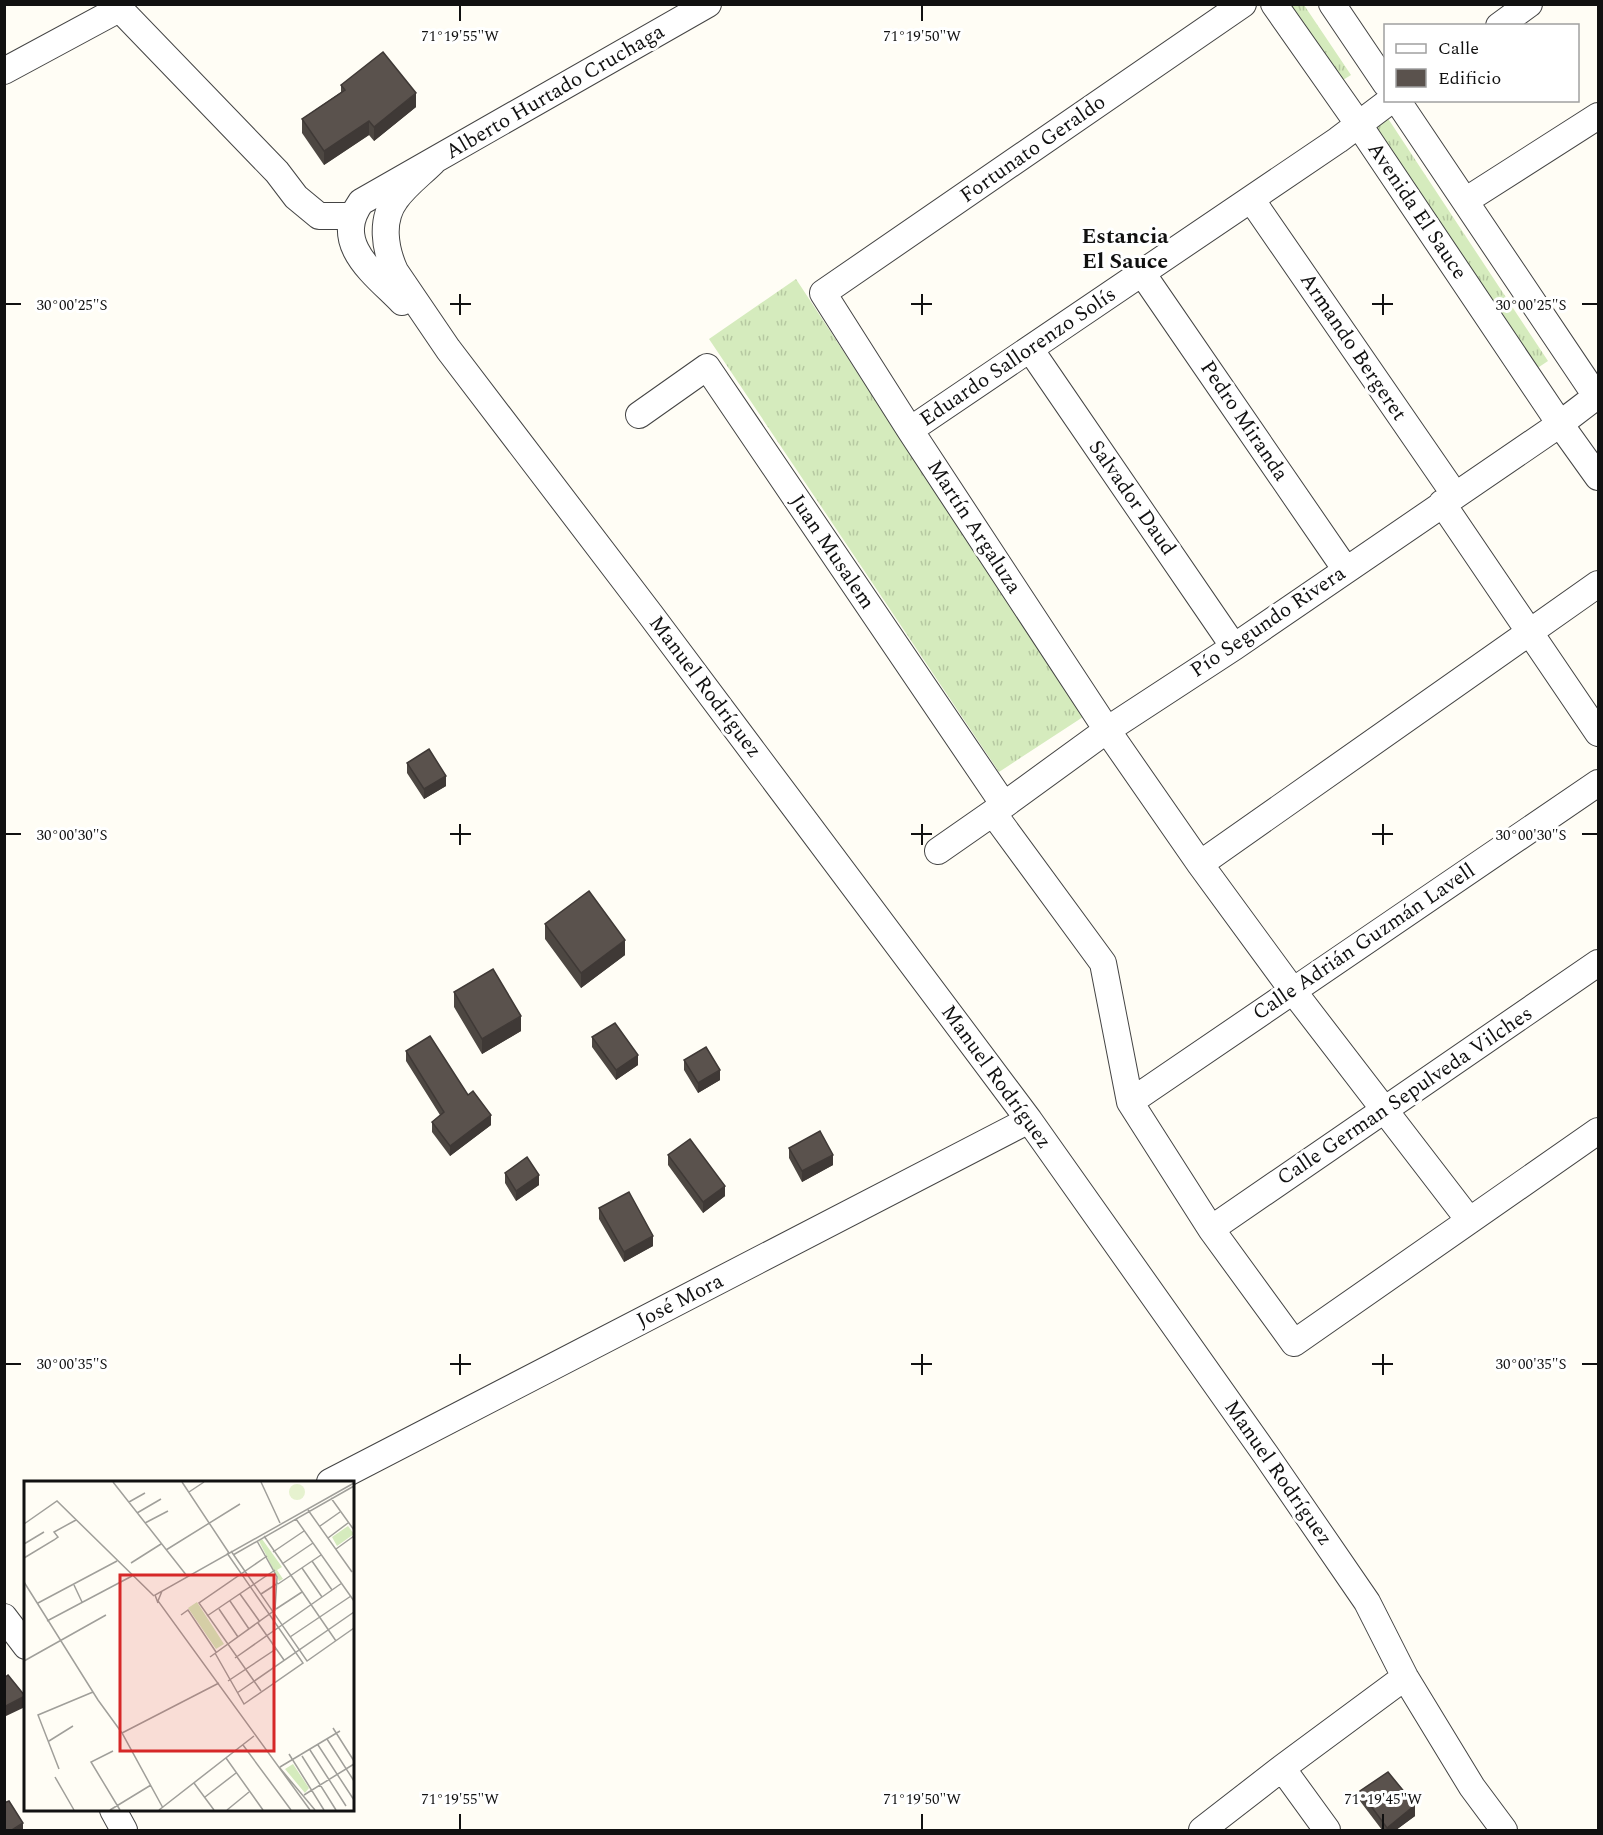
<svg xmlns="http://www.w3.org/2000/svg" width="1603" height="1835" font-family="Spectral,serif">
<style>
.grass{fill:url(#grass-tufts)}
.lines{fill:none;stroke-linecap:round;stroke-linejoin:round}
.minor-casing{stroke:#444;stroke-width:28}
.minor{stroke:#fff;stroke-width:26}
.wall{fill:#4d4742}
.shaded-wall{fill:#3f3936}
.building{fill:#5a524d;stroke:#3f3936;stroke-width:1.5}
.ticks{fill:none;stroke:#111;stroke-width:2}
.labels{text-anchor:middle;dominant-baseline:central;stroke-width:6;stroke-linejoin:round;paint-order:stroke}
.street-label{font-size:21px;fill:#111;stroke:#fff}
.neighbourhood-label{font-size:22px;font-weight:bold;fill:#111;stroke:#fff}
.inset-road{fill:none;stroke:#a09f9a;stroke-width:1.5}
.view{fill:#d62828;fill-opacity:0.15;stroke:#d62828;stroke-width:3}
.inset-edge{fill:none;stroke:#111;stroke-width:3}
.ticks-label{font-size:15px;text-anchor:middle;fill:#111;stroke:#fff;stroke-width:6;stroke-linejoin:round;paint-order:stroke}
</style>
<defs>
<pattern id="grass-tufts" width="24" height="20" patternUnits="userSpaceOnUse" patternTransform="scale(1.5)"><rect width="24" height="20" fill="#d5ebbd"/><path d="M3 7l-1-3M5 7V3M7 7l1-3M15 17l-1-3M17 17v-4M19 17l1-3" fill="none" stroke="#b6c8a1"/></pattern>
</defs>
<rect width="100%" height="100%" fill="#fffdf5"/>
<path class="grass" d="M 1290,5 L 1304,5 L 1351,75 L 1343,80 Z
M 1387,117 L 1548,361 L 1536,369 L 1374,126 Z
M 796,279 L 1083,717 L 999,772 L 709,339 Z"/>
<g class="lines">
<defs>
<path id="minor" d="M 115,4 L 277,172 L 296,197 L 319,216 L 353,216
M 1243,4 L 823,293 L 910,430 L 1107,730 L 1200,864 L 1293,991 L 1469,1220
M 1274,4 L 1359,125 L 1560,424 L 1598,477
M 1332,4 L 1386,84
M 1499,26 L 1529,4
M 4,71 L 119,9
M 1397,100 L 1598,399
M 433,162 C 421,174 406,185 396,199 C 380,220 385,249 395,271 L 448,349 L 650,614 L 1029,1120 L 1266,1455 L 1367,1602 L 1405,1677 L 1472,1787 L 1504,1830
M 1251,199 L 1455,495
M 1465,201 L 1598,116
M 1142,273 L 1346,570
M 402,302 C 375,274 331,244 361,202 L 708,4
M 1030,349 L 1234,647
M 639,415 L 707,367 L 1004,805
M 910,430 L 1338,140 L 1391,100
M 1442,503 L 1598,733
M 993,813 L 1103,963 L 1130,1102 L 1211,1229 L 1294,1343 L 1598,1131
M 938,851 L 1004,805 L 1107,730 L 1234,647 L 1560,424 L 1598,395
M 1200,864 L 1598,584
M 1130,1102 L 1598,783
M 1211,1229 L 1598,963
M 330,1482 L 1029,1120
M 4,1617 L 26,1646
M 1282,1768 L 1327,1830
M 113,1810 L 124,1830
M 1202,1830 L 1282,1768 L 1405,1677"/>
</defs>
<use href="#minor" class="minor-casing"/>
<use href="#minor" class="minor"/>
</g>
<path class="wall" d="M 341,85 L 416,107 L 374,141 L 369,135 L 324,165 L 302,133 L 302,119 L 341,92 Z
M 407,763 L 446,786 L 424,799 L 407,773 Z
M 545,924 L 625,955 L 581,988 L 545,939 Z
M 454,992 L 521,1031 L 482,1054 L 454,1007 Z
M 592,1037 L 638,1065 L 616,1080 L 592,1047 Z
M 406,1051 L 468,1095 L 491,1125 L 450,1156 L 432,1132 L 432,1122 L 440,1115 L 406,1061 Z
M 684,1060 L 720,1080 L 698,1093 L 684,1070 Z
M 789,1148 L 833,1165 L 802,1182 L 789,1158 Z
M 668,1155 L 725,1196 L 703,1213 L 668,1165 Z
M 505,1173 L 539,1185 L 516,1201 L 505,1183 Z
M 599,1208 L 653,1246 L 624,1262 L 599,1219 Z
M 1360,1791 L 1415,1816 L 1396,1830 L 1382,1830 L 1360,1801 Z"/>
<path class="shaded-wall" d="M 416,93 L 416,107 L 374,141 L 374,127 Z
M 369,121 L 369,135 L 324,165 L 324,151 Z
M 446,776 L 446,786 L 424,799 L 424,789 Z
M 625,940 L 625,955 L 581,988 L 581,973 Z
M 521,1016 L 521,1031 L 482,1054 L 482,1039 Z
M 638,1055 L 638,1065 L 616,1080 L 616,1070 Z
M 720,1070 L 720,1080 L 698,1093 L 698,1083 Z
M 491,1115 L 491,1125 L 450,1156 L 450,1146 Z
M 833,1155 L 833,1165 L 802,1182 L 802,1171 Z
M 539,1175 L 539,1185 L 516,1201 L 516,1191 Z
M 725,1186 L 725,1196 L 703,1213 L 703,1202 Z
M 653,1236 L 653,1246 L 624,1262 L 624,1252 Z
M 25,1696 L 25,1707 L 4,1717 L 4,1707 Z
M 1415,1805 L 1415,1816 L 1396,1830 L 1387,1830 L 1387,1828 Z
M 23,1823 L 23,1830 L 12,1830 Z"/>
<path class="building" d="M 383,52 L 416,93 L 374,127 L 369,121 L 324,151 L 302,119 L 345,90 L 341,85 Z
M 429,749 L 446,776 L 424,789 L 407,763 Z
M 589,891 L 625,940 L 581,973 L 545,924 Z
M 493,969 L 521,1016 L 482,1039 L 454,992 Z
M 615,1023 L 638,1055 L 616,1070 L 592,1037 Z
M 430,1036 L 468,1095 L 473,1091 L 491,1115 L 450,1146 L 432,1122 L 444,1112 L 406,1051 Z
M 706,1047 L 720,1070 L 698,1083 L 684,1060 Z
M 820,1131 L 833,1155 L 802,1171 L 789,1148 Z
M 690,1139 L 725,1186 L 703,1202 L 668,1155 Z
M 527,1157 L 539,1175 L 516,1191 L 505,1173 Z
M 629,1192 L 653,1236 L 624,1252 L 599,1208 Z
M 8,1675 L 25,1696 L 4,1707 L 4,1678 Z
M 1388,1772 L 1415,1805 L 1387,1828 L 1360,1791 Z
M 9,1801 L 23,1823 L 12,1830 L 4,1830 L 4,1803 Z"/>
<path class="ticks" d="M 460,6 L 460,21M 922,6 L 922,21M 460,294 L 460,315M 922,294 L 922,315M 1383,294 L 1383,315M 6,304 L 21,304M 450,304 L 471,304M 911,304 L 932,304M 1372,304 L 1393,304M 1582,304 L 1597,304M 460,824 L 460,845M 922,824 L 922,845M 1383,824 L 1383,845M 6,834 L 21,834M 450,834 L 471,834M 911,834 L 932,834M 1372,834 L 1393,834M 1582,834 L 1597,834M 460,1354 L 460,1375M 922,1354 L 922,1375M 1383,1354 L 1383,1375M 6,1364 L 21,1364M 450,1364 L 471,1364M 911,1364 L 932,1364M 1372,1364 L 1393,1364M 1582,1364 L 1597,1364M 460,1814 L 460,1829M 922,1814 L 922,1829M 1383,1814 L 1383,1829"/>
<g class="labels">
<g class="street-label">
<text transform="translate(555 92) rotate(-30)">Alberto Hurtado Cruchaga</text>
<text transform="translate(1033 149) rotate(-35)">Fortunato Geraldo</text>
<text transform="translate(1417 211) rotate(56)">Avenida El Sauce</text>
<text transform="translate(1353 347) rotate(56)">Armando Bergeret</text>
<text transform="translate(1018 357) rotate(-34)">Eduardo Sallorenzo Solís</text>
<text transform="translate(1244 421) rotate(56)">Pedro Miranda</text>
<text transform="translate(1132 498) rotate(55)">Salvador Daud</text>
<text transform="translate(974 527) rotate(57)">Martín Argaluza</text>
<text transform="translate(832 552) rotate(56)">Juan Musalem</text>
<text transform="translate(1268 622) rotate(-34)">Pío Segundo Rivera</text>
<text transform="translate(705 687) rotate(53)">Manuel Rodríguez</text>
<text transform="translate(1364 942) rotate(-34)">Calle Adrián Guzmán Lavell</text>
<text transform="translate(996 1077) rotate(54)">Manuel Rodríguez</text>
<text transform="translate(1405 1096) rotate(-34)">Calle German Sepulveda Vilches</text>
<text transform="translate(680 1301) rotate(-27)">José Mora</text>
<text transform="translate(1278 1473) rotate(55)">Manuel Rodríguez</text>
</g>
<g class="neighbourhood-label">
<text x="1125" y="236">Estancia<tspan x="1125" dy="25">El Sauce</tspan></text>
</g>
</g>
<g transform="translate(24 1481)">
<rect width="330" height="330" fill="#fffdf5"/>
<path d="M 324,45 L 330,53 L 313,65 L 308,56 ZM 238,58 L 258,86 L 253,89 L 259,98 L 255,100 L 235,60 ZM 173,121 L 200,163 L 192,168 L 164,127 ZM 269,283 L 285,307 L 281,312 L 261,288 Z" fill="#d5ebbd"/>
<path d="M265 11a8 8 0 1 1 16 0a8 8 0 1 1-16 0Z" fill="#e6f2cf"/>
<path class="inset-road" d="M 89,1 L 163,95M 158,1 L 205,72M 237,1 L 256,42M 165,11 L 180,1M 307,17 L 330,49M 105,21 L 121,12M 284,29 L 328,91M 113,32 L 137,18M 272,38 L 330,120M 121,42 L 144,30M 0,43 L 33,20 L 130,115M 296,45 L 316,31M 240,55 L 312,160M 304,57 L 324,42M 0,63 L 20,51M 312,68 L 330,55M 142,69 L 216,23M 207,70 L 283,180 L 330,147M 249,71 L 280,50M 209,74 L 330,5M 0,77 L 30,59 L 34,56 L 30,51 L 52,39M 288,80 L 308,109M 107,82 L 137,63M 258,83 L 289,62M 278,87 L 298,116M 0,101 L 74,219 L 98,252 L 139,327M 254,103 L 297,74M 50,104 L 58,121M 138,110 L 134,120 L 286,329M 216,113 L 236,141M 237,113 L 254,102M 206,120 L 225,148M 14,122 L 93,80M 134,122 L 131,114 L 330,2M 195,128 L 214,156M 252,128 L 278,111M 157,134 L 164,129 L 192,171M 183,135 L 251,89M 23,140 L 108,95M 234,142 L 260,179M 266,156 L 327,115M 191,172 L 220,223 L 279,182 L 203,72M 186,176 L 251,129 L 253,96 L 233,60M 211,177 L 318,102M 0,180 L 82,134M 204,200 L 252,168M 237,210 L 175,122 L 243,75M 213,212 L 330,131M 309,247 L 330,280M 98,252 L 195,202M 303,258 L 330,300M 25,260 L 49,245M 219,264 L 267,329M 294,264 L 330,319M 286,269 L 322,325M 89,270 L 67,281 L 96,329M 265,273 L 300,329M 278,275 L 312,329M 202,277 L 239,329M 255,286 L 291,329M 256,286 L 316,250M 35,288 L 14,234 L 69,211M 31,296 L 50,329M 170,302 L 190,329M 280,314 L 330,283M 181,316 L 212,292M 86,329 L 127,304M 135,329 L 230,255M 203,329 L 225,311"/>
<path class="view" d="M 96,94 L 250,94 L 250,270 L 96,270 Z"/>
<rect width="330" height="330" class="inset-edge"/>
</g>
<g class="ticks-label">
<text x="460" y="41">71°19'55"W</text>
<text x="922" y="41">71°19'50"W</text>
<text x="72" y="310">30°00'25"S</text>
<text x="1531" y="310">30°00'25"S</text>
<text x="72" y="840">30°00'30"S</text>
<text x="1531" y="840">30°00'30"S</text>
<text x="72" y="1369">30°00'35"S</text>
<text x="1531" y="1369">30°00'35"S</text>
<text x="460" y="1804">71°19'55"W</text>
<text x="922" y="1804">71°19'50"W</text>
<text x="1383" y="1804">71°19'45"W</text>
</g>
<rect width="1603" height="1835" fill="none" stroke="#111111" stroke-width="12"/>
<rect x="1384" y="24" width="195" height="78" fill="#ffffff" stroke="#a0a0a0" stroke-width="1.5"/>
<rect x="1396" y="44" width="30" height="9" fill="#ffffff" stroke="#a0a0a0" stroke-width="1.5"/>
<text x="1438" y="54" font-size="18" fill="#111111">Calle</text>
<rect x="1396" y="69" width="30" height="18" fill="#5a524d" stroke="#a0a0a0" stroke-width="1.5"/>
<text x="1438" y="84" font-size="18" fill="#111111">Edificio</text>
</svg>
